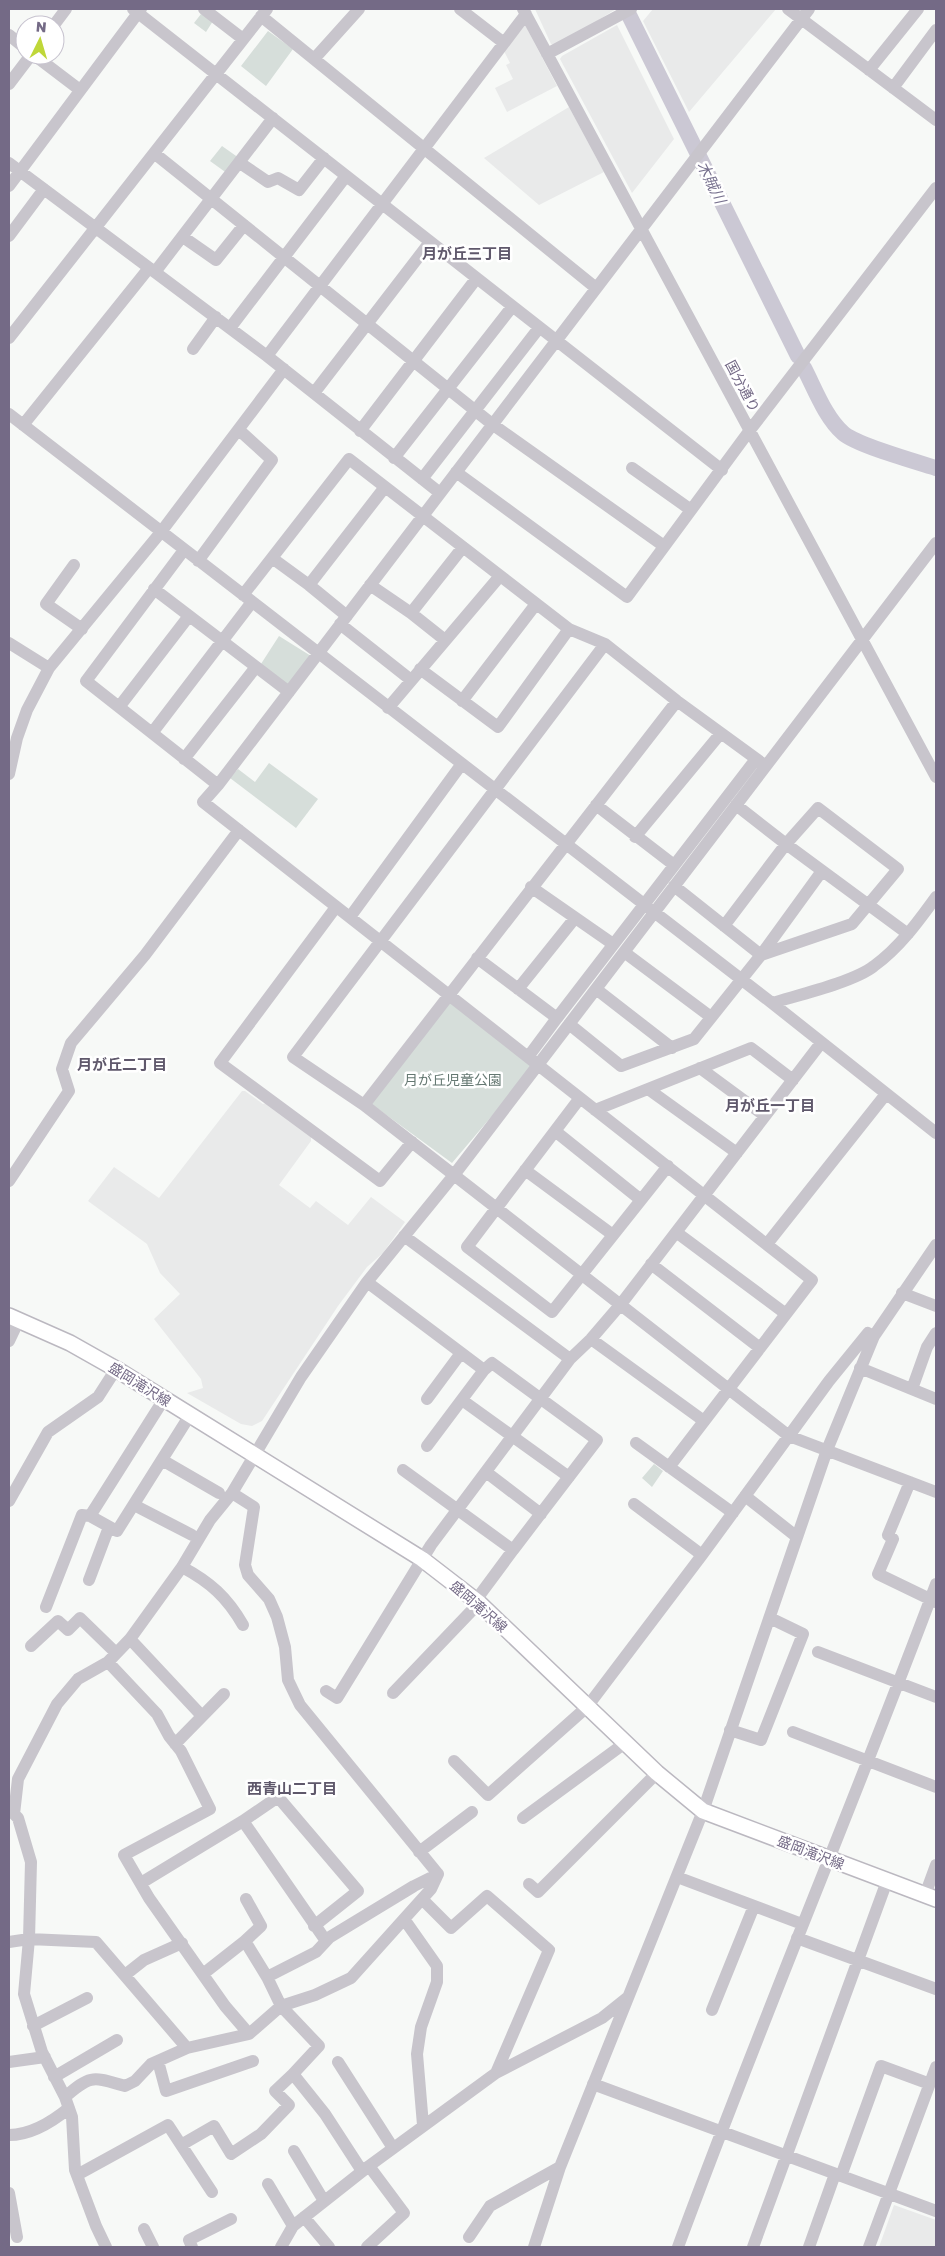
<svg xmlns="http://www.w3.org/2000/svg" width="945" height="2256" font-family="'Golos Text','Noto Sans JP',sans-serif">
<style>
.built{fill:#e9eaea}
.green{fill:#d6deda}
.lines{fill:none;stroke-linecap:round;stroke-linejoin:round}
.river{stroke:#cbc8d4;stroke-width:16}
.major-casing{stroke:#bbb8c0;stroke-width:18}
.minor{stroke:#c8c5cc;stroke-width:12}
.major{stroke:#fff;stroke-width:15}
.labels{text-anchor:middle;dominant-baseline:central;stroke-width:5;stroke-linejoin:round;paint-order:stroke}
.street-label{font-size:14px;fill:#746a86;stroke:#fff}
.park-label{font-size:14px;fill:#657872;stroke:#fff}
.water-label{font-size:15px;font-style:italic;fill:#77718e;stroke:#fff}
.neighbourhood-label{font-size:15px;font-weight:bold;fill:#5f586b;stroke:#fff}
</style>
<rect width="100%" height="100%" fill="#f7f9f7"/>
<path class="built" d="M 535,9 L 616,9 L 557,46 L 551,44 Z
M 653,9 L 776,9 L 689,112 L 643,21 Z
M 525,25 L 557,86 L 507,112 L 495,88 L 513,79 L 506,65 L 510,63 L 504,51 Z
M 617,25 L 674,139 L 632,193 L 560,59 L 562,56 Z
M 569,107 L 604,172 L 539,205 L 484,158 Z
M 242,1091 L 245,1091 L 263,1104 L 269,1102 L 311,1135 L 311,1141 L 279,1185 L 310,1208 L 316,1201 L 348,1225 L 371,1197 L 405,1222 L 383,1253 L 367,1267 L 338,1306 L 262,1421 L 252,1426 L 241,1424 L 187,1393 L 203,1388 L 201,1379 L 154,1319 L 180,1294 L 160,1273 L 147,1244 L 88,1201 L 114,1167 L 159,1198 Z
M 894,2205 L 936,2220 L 936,2247 L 879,2247 Z"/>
<path class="green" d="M 201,14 L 213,21 L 206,32 L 194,23 Z
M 268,31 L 293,49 L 266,86 L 241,66 Z
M 222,146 L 239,158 L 228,174 L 210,161 Z
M 279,636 L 311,656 L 289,688 L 259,667 Z
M 269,763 L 318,799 L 296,828 L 230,778 L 238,769 L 255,782 Z
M 446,998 L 534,1066 L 452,1163 L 370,1103 Z
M 654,1464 L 663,1471 L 652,1487 L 642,1478 Z"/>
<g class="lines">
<path class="river" d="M 626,9 L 798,356
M 804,368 C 815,389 825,417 843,433 C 856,445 917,462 936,468"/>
<defs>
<path id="major" d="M 9,1316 L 70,1343 L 116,1369 L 422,1559 L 479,1603 L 657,1773 L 703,1811 L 936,1899"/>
</defs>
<use href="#major" class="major-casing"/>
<path class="minor" d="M 133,9 L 722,470
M 204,9 L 243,39
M 460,9 L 504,43
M 523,9 L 936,777
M 788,9 L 936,120
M 261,16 L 596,288
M 54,25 L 66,9
M 9,35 L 25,48
M 547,54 L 631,9
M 34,55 L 80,90
M 314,59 L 359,9
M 869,70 L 918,9
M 9,84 L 31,55
M 893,88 L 936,30
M 154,153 L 492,424 L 664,546
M 9,163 L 267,356 L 440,493
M 240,163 L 268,182 L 278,178 L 299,190 L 324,158
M 9,186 L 141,9
M 9,236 L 44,189
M 183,237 L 216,260 L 244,225
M 155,272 L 273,118
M 230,328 L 346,176
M 9,338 L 267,9
M 193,349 L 216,317
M 267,356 L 526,14
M 314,393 L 430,242
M 9,414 L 772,1003 L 936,1133
M 23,425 L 149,268
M 360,431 L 476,279
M 394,458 L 512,307
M 632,468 L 691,510
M 456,472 L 627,597 L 750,430 L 936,188
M 422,479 L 539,328
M 184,550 L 86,681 L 218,785
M 272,558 L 309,585
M 198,561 L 272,460 L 239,430
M 74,565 L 46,604 L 82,629
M 370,585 L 411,613
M 154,589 L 289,692
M 243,595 L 349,459 L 569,629 L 605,644 L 677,701 L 766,766
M 347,616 L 309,585 L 385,487
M 340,624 L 411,680
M 445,640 L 411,613 L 463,547
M 9,643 L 49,668
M 605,644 L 293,1057 L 364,1105 L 789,1436 L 936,1492
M 420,669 L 498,727 L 569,629
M 462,701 L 536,604
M 119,707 L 189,616
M 388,708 L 500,576
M 152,733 L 252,602
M 184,759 L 256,667
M 9,774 L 17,738 L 27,710 L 49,668 L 161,532 L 284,369
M 596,805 L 674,865
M 635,837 L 721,733
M 674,886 L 761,955 L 822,871
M 531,887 L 613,944
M 336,907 L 220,1063 L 380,1181 L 412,1142
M 350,917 L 461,765
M 724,926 L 786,844 L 908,934
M 624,952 L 711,1017
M 477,958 L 557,1018 L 756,759
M 518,989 L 575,918
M 596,989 L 672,1048
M 772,1003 C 798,995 854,982 874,966 C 899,948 918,922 936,897
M 569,1024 L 621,1066 L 694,1039 L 761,955 L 852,924 L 898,869 L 818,808 L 786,844 L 736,805
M 528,1057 L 557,1018
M 700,1068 L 765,1116
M 648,1089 L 737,1153
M 580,1098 L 467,1247 L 552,1312 L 668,1166
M 364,1105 L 677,701
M 595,1110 L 751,1048 L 793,1080
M 555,1131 L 641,1200
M 525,1170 L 613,1235
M 9,1181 L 69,1091 L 62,1069 L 71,1043 L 145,955 L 239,830
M 676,1232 L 786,1314
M 404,1236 L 570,1359
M 767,1244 L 886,1094
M 651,1264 L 760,1348
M 367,1282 L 484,1370 L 427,1446
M 902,1293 L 936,1306
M 591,1339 L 704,1421
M 9,1341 L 19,1320
M 860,1368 L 936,1399
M 912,1389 L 927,1347 L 936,1333
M 427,1399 L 461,1353
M 462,1400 L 569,1477
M 636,1443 L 733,1513
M 162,1460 L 219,1493
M 669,1467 L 812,1280 L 203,802 L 218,785 L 809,9
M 403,1470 L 513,1550 L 597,1440 L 492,1363 L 484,1370
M 486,1472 L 541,1514
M 910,1482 L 888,1535 L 893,1539 L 878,1574 L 936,1602
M 232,1493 L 254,1507 L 245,1565 L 248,1575 L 269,1599 L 277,1617 L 285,1647 L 288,1680 L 300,1705 L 438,1874
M 745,1496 L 797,1537
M 9,1501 L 48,1432 L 98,1397 L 116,1369
M 634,1504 L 702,1555
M 134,1505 L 192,1535
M 90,1516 L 164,1399
M 182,1567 C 210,1582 227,1597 243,1625
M 89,1580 L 109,1527
M 476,1600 L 513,1550
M 46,1607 L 82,1515 L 90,1516 L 117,1531 L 190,1415
M 130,1639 L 202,1716
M 31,1646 L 58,1621 L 68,1630 L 80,1618 L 116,1653
M 818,1652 L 936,1697
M 108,1662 L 157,1714 L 169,1736 L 181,1751 L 210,1809 L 124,1855 L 149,1898 L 225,2006 L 249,2034
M 326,1691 L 337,1698 L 431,1545 L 570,1359 L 591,1339 L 621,1304 L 821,1043
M 393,1693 L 479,1603
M 730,1730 L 761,1740 L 803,1634 L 772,1619
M 793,1732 L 936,1787
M 175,1744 L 224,1694
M 454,1761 L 488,1795 L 587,1707 L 702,1555 L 829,1381 L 868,1333 L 874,1336
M 523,1818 L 625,1743
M 243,1821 L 278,1797 L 358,1891 L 314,1926
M 419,1852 L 472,1812
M 677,1877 L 802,1924
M 141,1883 L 243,1821 L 326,1941
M 529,1884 L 538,1892 L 657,1773
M 925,1895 L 936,1865
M 246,1899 L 261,1926 L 245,1941 L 267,1977
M 422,1899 L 451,1928 L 487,1896 L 549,1950 L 496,2073
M 797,1938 L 936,1989
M 9,1942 L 29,1939 L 96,1942 L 187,2048
M 203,1974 L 245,1941
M 125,1975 L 144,1960 L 182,1943
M 712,2010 L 754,1906
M 33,2026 L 87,1998
M 158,2061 L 166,2091 L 253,2061
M 9,2062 L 45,2057
M 338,2062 L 393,2148
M 293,2074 L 319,2046 L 281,2006 L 315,1995 L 351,1978 L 404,1919
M 54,2077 L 117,2040
M 593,2084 L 936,2211
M 65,2097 C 91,2074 93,2077 125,2086 L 135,2081 L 151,2064 L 187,2048 L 249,2034 L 281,2006 L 267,1977 L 316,1952 L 330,1937 L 414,1886 L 438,1874
M 423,2125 L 417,2054 L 421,2027 L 437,1982 L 437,1966 L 404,1919 L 431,1889 L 438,1874
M 9,2135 C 31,2135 52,2122 69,2108
M 181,2145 L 214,2126 L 231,2154 L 261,2134 L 289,2105 L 275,2091 L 293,2074 L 325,2114 L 362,2171
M 294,2151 L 324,2201
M 77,2175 L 168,2125 L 212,2192
M 841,2176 L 881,2066 L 930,2084
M 268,2184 L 293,2226
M 9,2193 L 17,2237
M 304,2217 L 329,2247
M 144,2229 L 153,2247
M 469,2237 L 490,2206 L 560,2167
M 106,2247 L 96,2226 L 75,2170 L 72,2117 L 65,2097 L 42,2052 L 24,1994 L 29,1939 L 31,1862 L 18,1818 L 14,1814 L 18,1779 L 57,1704 L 78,1679 L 108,1662 L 130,1639 L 182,1567 L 210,1520 L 232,1493 L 301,1377 L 367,1282 L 454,1175 L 936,543
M 192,2247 L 189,2240 L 231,2219
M 281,2247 L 293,2226 L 369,2166 L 496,2073 L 602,2018 L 627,1998
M 367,2247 L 404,2213 L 369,2166
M 534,2247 L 560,2167 L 703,1811 L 827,1450 L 874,1336 L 936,1245
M 678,2247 C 760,2024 853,1806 936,1584
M 753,2247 L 887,1881
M 809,2247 L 835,2174
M 869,2247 L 936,2067"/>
<use href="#major" class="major"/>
</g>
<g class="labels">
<g class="street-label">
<text transform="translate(743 386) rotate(62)">国分通り</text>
<text transform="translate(140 1384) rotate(32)">盛岡滝沢線</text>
<text transform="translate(479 1606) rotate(41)">盛岡滝沢線</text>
<text transform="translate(811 1852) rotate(21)">盛岡滝沢線</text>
</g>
<g class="park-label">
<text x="453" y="1079">月が丘児童公園</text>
</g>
<g class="water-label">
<text transform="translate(712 182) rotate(64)">木賊川</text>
</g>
<g class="neighbourhood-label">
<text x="467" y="253">月が丘三丁目</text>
<text x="122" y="1064">月が丘二丁目</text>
<text x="770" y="1105">月が丘一丁目</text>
<text x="292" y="1788">西青山二丁目</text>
</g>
</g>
<rect width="945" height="2256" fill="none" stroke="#746a86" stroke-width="20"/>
<g transform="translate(40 40) rotate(5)"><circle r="24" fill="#ffffff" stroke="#c7c3cf"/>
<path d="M0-4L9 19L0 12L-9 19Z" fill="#bfd739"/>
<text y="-8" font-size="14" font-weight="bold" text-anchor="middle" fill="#746a86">N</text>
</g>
</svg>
